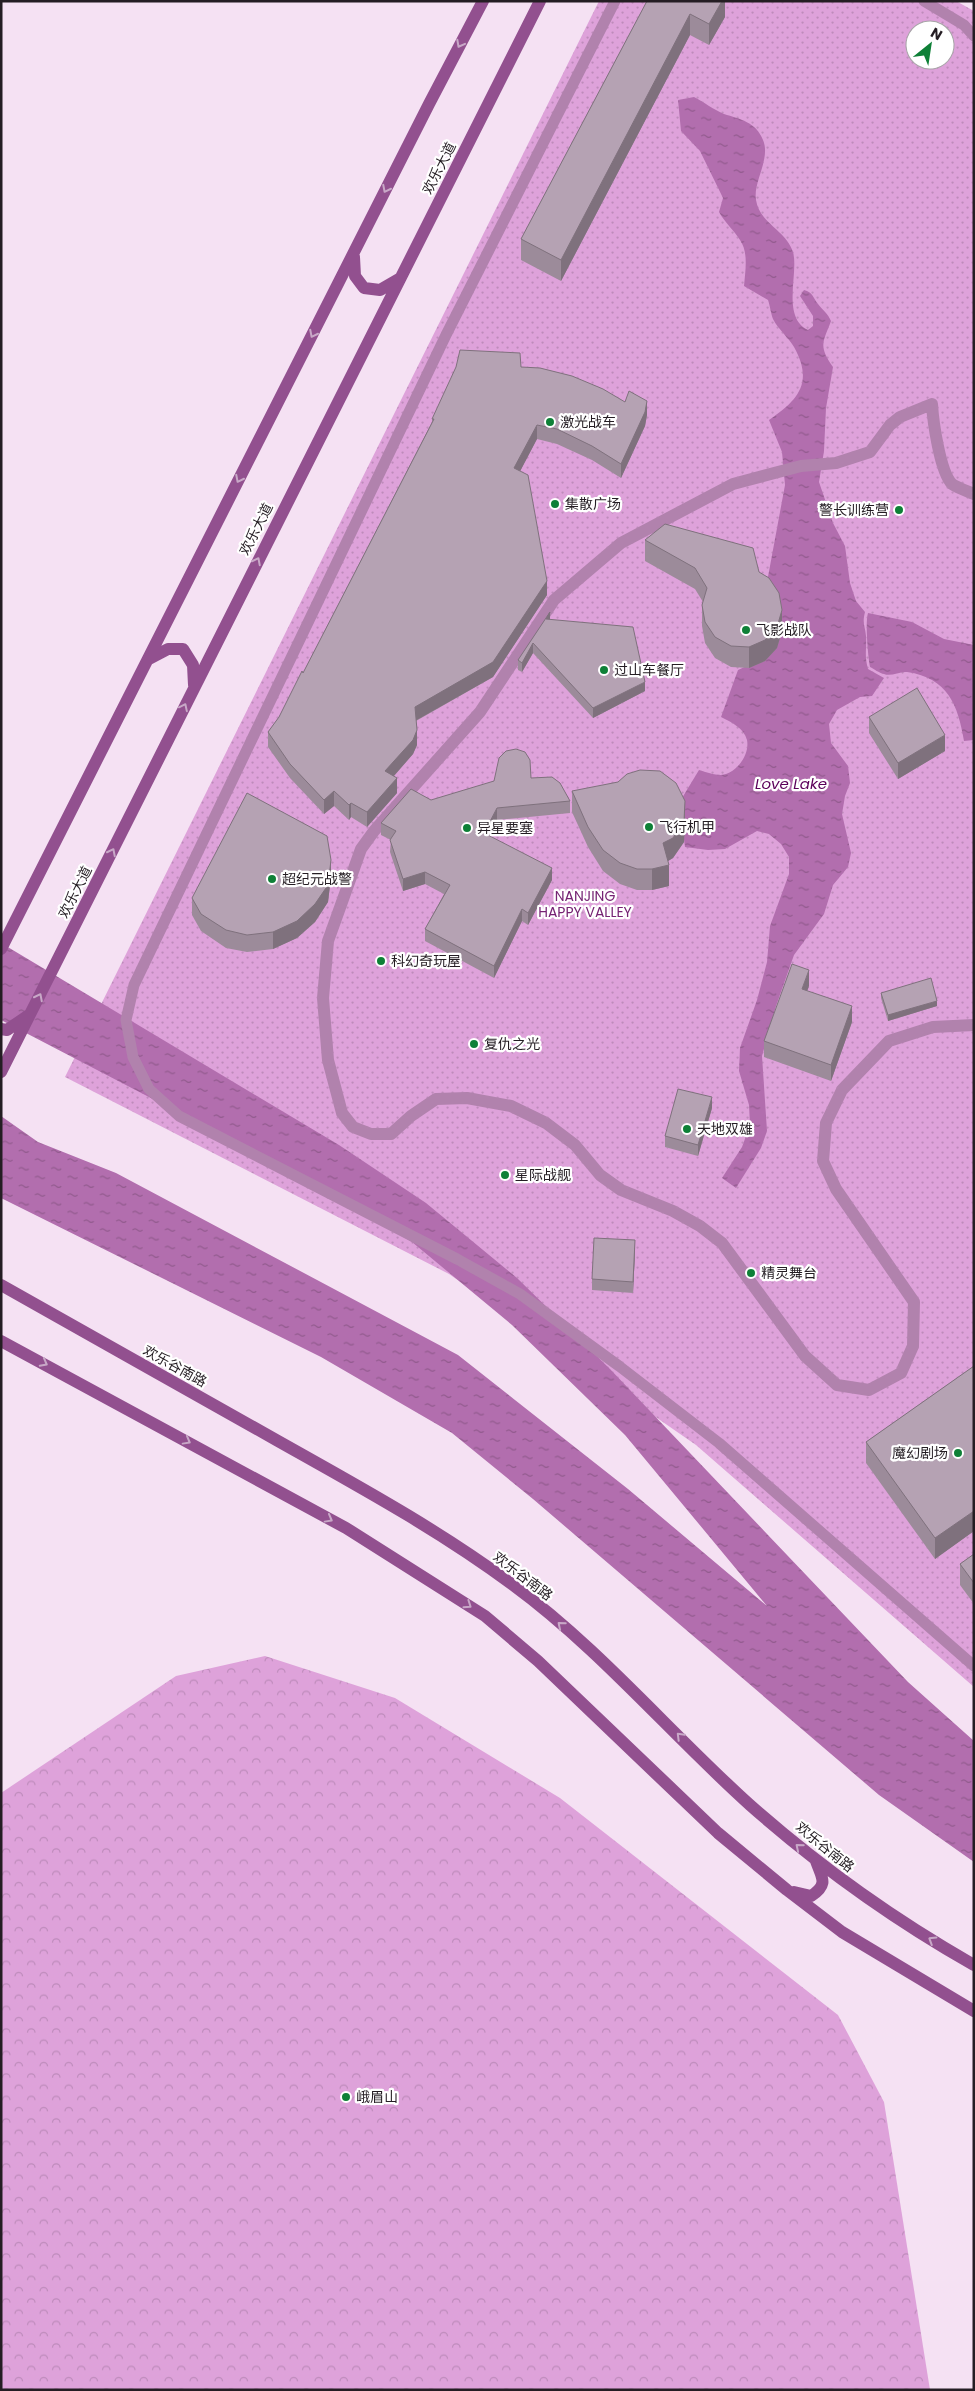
<svg xmlns="http://www.w3.org/2000/svg" width="975" height="2391" font-family="Poppins,'Noto Sans SC',sans-serif">
<style>
.forest{fill:url(#forest-crowns)}
.park{fill:url(#park-dots);fill-rule:evenodd}
.water{fill:url(#water-ripples)}
.lines{fill:none;stroke-linecap:round;stroke-linejoin:round}
.lane{stroke:#b182ad;stroke-width:11}
.street{stroke:#b182ad;stroke-width:12}
.secondary{stroke:#92508f;stroke-width:12}
.wall{fill:#9c8b9a}
.shaded-wall{fill:#7f717d}
.building{fill:#b5a2b3;stroke:#7f717d}
.oneway{stroke:#c8a8c7}
.poi-dot{fill:#0e8037;stroke:#fff;stroke-width:2}
.labels{text-anchor:middle;dominant-baseline:central;stroke-width:4.5;stroke-linejoin:round;paint-order:stroke}
.street-label{font-size:14px;fill:#241d23;stroke:#fff}
.poi-label{font-size:14px;fill:#241d23;stroke:#fff;text-anchor:start}
.park-label{font-size:14px;fill:#762474;stroke:#fff}
.water-label{font-size:15px;font-style:italic;fill:#5b005a;stroke:#fff}
</style>
<defs>
<pattern id="forest-crowns" width="20" height="18" patternUnits="userSpaceOnUse" patternTransform="scale(1.25)"><rect width="20" height="18" fill="#dea2da"/><path d="M2 6a3 3 0 1 1 6 0M12 15a3 3 0 1 1 6 0" fill="none" stroke="#be8bbb"/></pattern>
<pattern id="park-dots" width="8" height="8" patternUnits="userSpaceOnUse" patternTransform="scale(1.25)"><rect width="8" height="8" fill="#dea2da"/><path d="M2 2h.1M6 6h.1" fill="none" stroke="#be8bbb" stroke-width="1.8" stroke-linecap="round"/></pattern>
<pattern id="water-ripples" width="26" height="14" patternUnits="userSpaceOnUse" patternTransform="scale(1.25)"><rect width="26" height="14" fill="#b26eae"/><path d="M2 4q2-2 4 0t4 0M15 11q2-2 4 0t4 0" fill="none" stroke="#915a8d"/></pattern>
</defs>
<rect width="100%" height="100%" fill="#f5e1f3"/>
<path class="forest" d="M 265,1656 L 395,1698 L 560,1798 L 838,2015 L 884,2102 L 930,2390 L 1,2390 L 1,1793 L 176,1676 Z"/>
<path class="park" d="M 599,1 L 956,1 L 974,11 L 974,1687 L 696,1445 L 449,1274 L 65,1077 ZM 915,30 L 945,30 L 945,60 L 915,60 Z"/>
<path class="water" d="M 694,97 C 704,102 714,110 724,114 C 740,119 756,122 763,140 C 771,159 753,181 756,200 C 760,224 786,230 793,252 C 799,273 781,317 808,330 L 813,326 L 813,316 L 800,296 L 804,290 C 813,292 813,298 818,304 C 823,311 827,312 831,321 C 823,343 818,345 833,367 L 826,408 L 824,451 L 819,482 L 833,523 L 845,546 L 850,583 L 856,601 L 865,612 C 862,624 865,625 866,636 C 867,649 864,655 868,669 L 884,678 L 872,696 L 860,697 L 837,710 L 829,724 L 831,743 L 848,766 L 850,783 L 845,796 L 842,814 L 851,853 L 848,867 L 833,885 L 824,914 L 794,955 L 776,1006 L 762,1056 L 767,1131 L 761,1148 L 736,1188 L 722,1178 L 742,1147 L 750,1125 L 749,1105 L 739,1071 L 740,1048 L 757,1000 L 767,962 L 770,926 L 789,874 L 789,857 L 781,844 L 769,834 L 757,831 L 725,849 L 708,850 L 685,847 L 679,803 L 699,770 C 706,772 714,775 721,775 C 736,774 750,755 747,740 C 744,728 731,722 721,717 L 738,670 L 766,657 L 765,593 L 785,485 L 782,452 L 769,420 C 798,400 814,383 794,347 C 788,337 778,329 773,319 C 771,314 770,306 768,300 L 744,286 C 745,272 749,253 740,240 C 734,230 725,223 719,212 L 723,198 L 700,151 L 681,131 L 678,100 Z
M 868,613 L 912,622 L 944,639 L 974,645 L 974,740 L 964,741 C 958,705 948,678 907,672 C 900,671 891,677 884,674 C 879,673 874,669 870,667 C 868,657 865,622 868,613 Z
M 1,943 L 339,1145 L 426,1203 L 517,1278 L 610,1369 L 908,1682 L 974,1741 L 974,1862 L 879,1795 L 533,1499 L 452,1433 L 321,1357 L 1,1198 L 1,1116 L 38,1142 L 116,1173 L 458,1355 L 628,1489 L 767,1606 L 625,1435 L 512,1325 L 412,1242 L 270,1160 L 1,1020 Z"/>
<g class="lines">
<path class="lane" d="M 615,1 L 446,335 L 134,985 L 126,1020 L 133,1057 L 149,1089 L 179,1116 L 457,1259 L 520,1294 L 619,1366 L 719,1443 L 974,1666
M 924,1 L 964,25 L 974,36"/>
<path class="street" d="M 974,494 C 967,491 958,488 952,484 C 940,472 933,421 932,404 L 900,417 L 890,425 L 870,452 L 836,463 L 801,466 L 733,484 L 621,543 L 554,600 L 480,712 L 374,831 L 361,849 L 328,941 L 323,998 L 328,1060 L 342,1113 L 353,1127 L 371,1134 L 391,1134 L 411,1116 L 436,1099 L 467,1098 L 511,1106 L 546,1123 L 575,1145 L 600,1175 L 621,1190 L 673,1211 L 700,1226 L 722,1243 L 805,1356 L 837,1385 L 869,1390 L 901,1373 L 913,1346 L 914,1302 L 836,1189 L 823,1161 L 826,1123 L 842,1090 L 889,1041 L 933,1027 L 974,1025"/>
<path class="secondary" d="M 354,257 L 355,276 L 364,288 L 380,290 L 399,279
M 149,659 L 168,649 L 183,649 L 193,665 L 194,685
M 1,949 L 429,104 L 483,1
M 1,1029 L 7,1030 L 29,1015
M 1,1072 L 540,1
M 1,1285 C 93,1337 186,1389 278,1441 C 358,1486 439,1530 513,1585 C 600,1649 670,1733 750,1805 C 819,1866 893,1919 974,1965
M 1,1341 L 346,1528 L 485,1616 L 538,1661 L 718,1833 L 787,1890 L 842,1932 L 974,2011
M 794,1892 L 811,1896 C 829,1884 822,1878 816,1861"/>
</g>
<path class="wall" d="M 647,1 L 725,1 L 725,17 L 709,45 L 690,35 L 561,281 L 521,260 L 521,239 Z
M 521,367 L 647,415 L 645,426 L 621,478 L 592,460 L 557,444 L 537,439 L 520,471 L 547,595 L 493,677 L 416,721 L 417,745 L 413,754 L 394,776 L 397,793 L 367,827 L 351,817 L 349,820 L 334,806 L 324,814 L 290,778 L 268,747 L 268,732 L 279,717 L 303,673 L 432,422 L 432,419 Z
M 645,540 L 759,572 L 782,631 L 777,648 L 765,661 L 749,668 L 731,667 L 715,658 L 705,643 L 702,626 L 702,605 L 703,602 L 695,589 L 645,561 Z
M 550,619 L 645,691 L 593,718 L 533,653 L 522,672 L 518,670 L 518,660 Z
M 869,717 L 945,751 L 898,779 L 869,733 Z
M 572,791 L 685,821 L 684,842 L 673,858 L 668,861 L 669,886 L 652,890 L 637,890 L 620,884 L 603,871 L 588,847 L 572,812 Z
M 431,800 L 570,801 L 570,813 L 497,820 L 489,836 L 552,880 L 528,925 L 522,921 L 494,978 L 425,941 L 425,929 L 444,894 L 425,884 L 403,891 L 390,852 L 391,840 L 381,835 L 381,823 Z
M 331,877 L 328,902 L 315,922 L 297,938 L 273,949 L 247,952 L 226,948 L 201,931 L 192,915 L 192,898 Z
M 809,986 L 807,991 L 852,1022 L 831,1081 L 764,1057 L 764,1041 Z
M 881,993 L 937,1006 L 888,1021 L 881,998 Z
M 712,1108 L 698,1156 L 665,1147 L 665,1136 Z
M 635,1251 L 633,1293 L 592,1290 L 592,1279 Z
M 974,1366 L 974,1531 L 935,1559 L 866,1463 L 866,1442 Z
M 974,1554 L 974,1604 L 960,1585 L 960,1564 Z"/>
<path class="shaded-wall" d="M 722,1 L 725,1 L 725,17 L 709,45 L 709,24 Z
M 690,14 L 690,35 L 561,281 L 561,260 Z
M 647,401 L 647,415 L 645,426 L 621,478 L 621,464 Z
M 537,425 L 537,439 L 514,483 L 514,468 Z
M 547,581 L 547,595 L 493,677 L 415,721 L 415,707 Z
M 782,610 L 782,631 L 777,648 L 765,661 L 749,668 L 749,647 Z
M 550,612 L 550,621 L 546,619 Z
M 533,643 L 533,653 L 522,672 L 522,663 Z
M 645,682 L 645,691 L 593,718 L 593,708 Z
M 417,730 L 417,745 L 413,754 L 385,786 L 385,771 Z
M 945,735 L 945,751 L 898,779 L 898,763 Z
M 397,778 L 397,793 L 367,827 L 367,812 Z
M 334,791 L 334,806 L 324,814 L 324,800 Z
M 685,801 L 685,821 L 684,842 L 673,858 L 663,864 L 663,843 Z
M 351,803 L 351,817 L 349,820 L 349,805 Z
M 497,808 L 497,820 L 484,845 L 484,833 Z
M 331,860 L 331,877 L 328,902 L 315,922 L 297,938 L 273,949 L 273,932 Z
M 669,865 L 669,886 L 652,890 L 652,869 Z
M 552,868 L 552,880 L 528,925 L 528,913 Z
M 425,872 L 425,884 L 403,891 L 403,879 Z
M 522,909 L 522,921 L 494,978 L 494,966 Z
M 809,970 L 809,986 L 802,1005 L 802,989 Z
M 937,1001 L 937,1006 L 888,1021 L 888,1015 Z
M 852,1006 L 852,1022 L 831,1081 L 831,1065 Z
M 712,1097 L 712,1108 L 698,1156 L 698,1145 Z
M 635,1240 L 635,1251 L 633,1293 L 633,1282 Z
M 974,1511 L 974,1531 L 935,1559 L 935,1538 Z"/>
<path class="building" d="M 647,1 L 722,1 L 709,24 L 690,14 L 561,260 L 521,239 Z
M 460,350 L 520,353 L 521,367 L 540,368 L 572,376 L 603,389 L 625,402 L 629,391 L 647,401 L 645,412 L 621,464 L 592,446 L 557,429 L 537,425 L 514,468 L 528,475 L 547,581 L 493,662 L 415,707 L 417,730 L 413,740 L 385,771 L 397,778 L 367,812 L 351,803 L 349,805 L 334,791 L 324,800 L 290,764 L 268,732 L 279,717 L 302,671 L 303,673 L 434,419 L 432,419 L 456,367 Z
M 665,524 L 753,548 L 759,572 L 769,578 L 779,593 L 782,610 L 777,627 L 765,640 L 749,647 L 731,646 L 715,637 L 705,622 L 702,605 L 707,588 L 695,568 L 645,540 Z
M 550,612 L 546,619 L 633,627 L 645,682 L 593,708 L 533,643 L 522,663 L 518,660 Z
M 917,688 L 945,735 L 898,763 L 869,717 Z
M 516,749 L 525,752 L 530,760 L 531,778 L 552,777 L 560,783 L 570,801 L 497,808 L 484,833 L 552,868 L 528,913 L 522,909 L 494,966 L 425,929 L 450,885 L 425,872 L 403,879 L 390,840 L 396,831 L 381,823 L 411,789 L 431,800 L 494,781 L 499,758 L 506,751 Z
M 640,770 L 660,771 L 676,783 L 685,801 L 684,821 L 673,838 L 663,843 L 669,865 L 652,869 L 637,869 L 620,863 L 603,850 L 588,827 L 572,791 L 618,782 L 627,774 Z
M 247,793 L 327,836 L 331,860 L 328,885 L 315,904 L 297,921 L 273,932 L 247,935 L 226,930 L 201,914 L 192,898 Z
M 792,964 L 809,970 L 802,989 L 852,1006 L 831,1065 L 764,1041 Z
M 931,978 L 937,1001 L 888,1015 L 881,993 Z
M 678,1089 L 712,1097 L 698,1145 L 665,1136 Z
M 594,1238 L 635,1240 L 633,1282 L 592,1279 Z
M 974,1366 L 974,1511 L 935,1538 L 866,1442 Z
M 974,1554 L 974,1583 L 960,1564 Z"/>
<defs><path id="oneway-chevron" d="M-2-3.5L2.5 0L-2 3.5" fill="none" stroke-width="1.6" stroke-linecap="round" stroke-linejoin="round" transform="scale(1.25)"/></defs>
<g class="oneway">
<use href="#oneway-chevron" transform="translate(460 44) rotate(118)"/>
<use href="#oneway-chevron" transform="translate(386 189) rotate(117)"/>
<use href="#oneway-chevron" transform="translate(313 334) rotate(117)"/>
<use href="#oneway-chevron" transform="translate(239 479) rotate(117)"/>
<use href="#oneway-chevron" transform="translate(257 561) rotate(-63)"/>
<use href="#oneway-chevron" transform="translate(184 707) rotate(-64)"/>
<use href="#oneway-chevron" transform="translate(112 852) rotate(-63)"/>
<use href="#oneway-chevron" transform="translate(39 997) rotate(-63)"/>
<use href="#oneway-chevron" transform="translate(44 1363) rotate(28)"/>
<use href="#oneway-chevron" transform="translate(187 1441) rotate(29)"/>
<use href="#oneway-chevron" transform="translate(329 1519) rotate(29)"/>
<use href="#oneway-chevron" transform="translate(468 1605) rotate(34)"/>
<use href="#oneway-chevron" transform="translate(561 1625) rotate(-140)"/>
<use href="#oneway-chevron" transform="translate(680 1736) rotate(-135)"/>
<use href="#oneway-chevron" transform="translate(799 1847) rotate(-140)"/>
<use href="#oneway-chevron" transform="translate(932 1940) rotate(-148)"/>
</g>
<g class="poi-dot">
<circle cx="550" cy="422" r="5"/>
<circle cx="555" cy="504" r="5"/>
<circle cx="899" cy="510" r="5"/>
<circle cx="746" cy="630" r="5"/>
<circle cx="604" cy="670" r="5"/>
<circle cx="649" cy="827" r="5"/>
<circle cx="467" cy="828" r="5"/>
<circle cx="272" cy="879" r="5"/>
<circle cx="381" cy="961" r="5"/>
<circle cx="474" cy="1044" r="5"/>
<circle cx="687" cy="1129" r="5"/>
<circle cx="505" cy="1175" r="5"/>
<circle cx="751" cy="1273" r="5"/>
<circle cx="958" cy="1453" r="5"/>
<circle cx="346" cy="2097" r="5"/>
</g>
<g class="labels">
<g class="street-label">
<text transform="translate(439 168) rotate(-63)">欢乐大道</text>
<text transform="translate(256 529) rotate(-63)">欢乐大道</text>
<text transform="translate(75 892) rotate(-63)">欢乐大道</text>
<text transform="translate(175 1366) rotate(29)">欢乐谷南路</text>
<text transform="translate(523 1576) rotate(37)">欢乐谷南路</text>
<text transform="translate(825 1847) rotate(39)">欢乐谷南路</text>
</g>
<g class="poi-label">
<text x="560" y="422">激光战车</text>
<text x="565" y="504">集散广场</text>
<text x="889" y="510" text-anchor="end">警长训练营</text>
<text x="756" y="630">飞影战队</text>
<text x="614" y="670">过山车餐厅</text>
<text x="659" y="827">飞行机甲</text>
<text x="477" y="828">异星要塞</text>
<text x="282" y="879">超纪元战警</text>
<text x="391" y="961">科幻奇玩屋</text>
<text x="484" y="1044">复仇之光</text>
<text x="697" y="1129">天地双雄</text>
<text x="515" y="1175">星际战舰</text>
<text x="761" y="1273">精灵舞台</text>
<text x="948" y="1453" text-anchor="end">魔幻剧场</text>
<text x="356" y="2097">峨眉山</text>
</g>
<g class="park-label">
<text x="585" y="896">NANJING<tspan x="585" dy="16">HAPPY VALLEY</tspan></text>
</g>
<g class="water-label">
<text x="791" y="783">Love Lake</text>
</g>
</g>
<rect width="975" height="2391" fill="none" stroke="#241d23" stroke-width="5"/>
<g transform="translate(930 45) rotate(30)"><circle r="24" fill="#ffffff" stroke="#a7a5a7"/>
<path d="M0-4L9 19L0 12L-9 19Z" fill="#0e8037"/>
<text y="-8" font-size="14" font-weight="bold" text-anchor="middle" fill="#241d23">N</text>
</g>
</svg>
